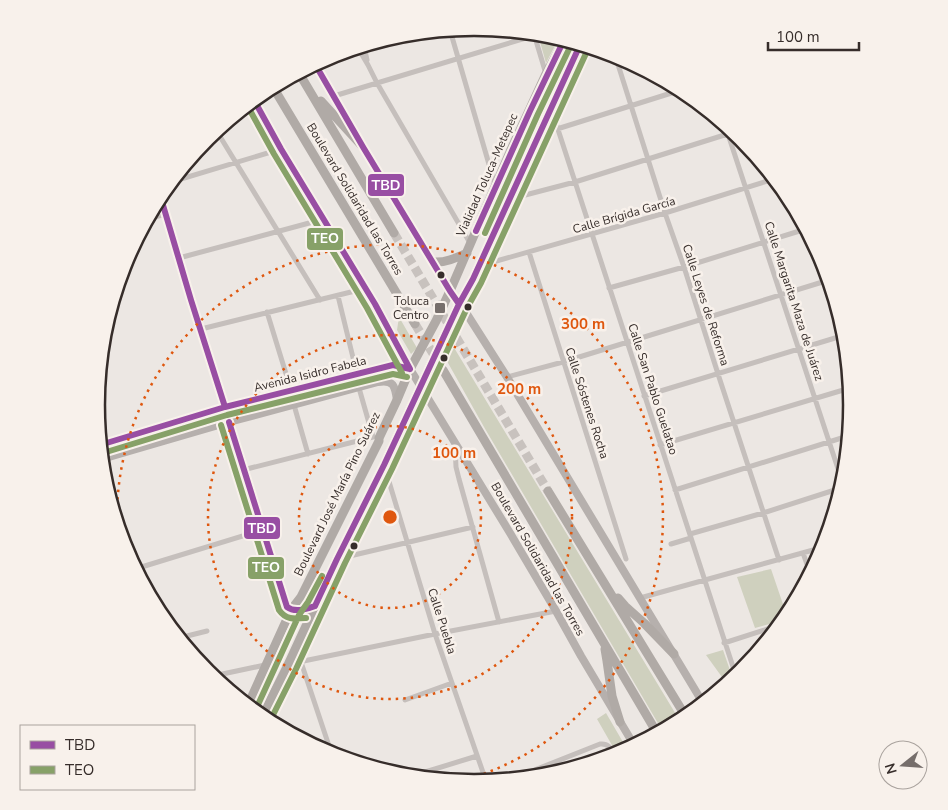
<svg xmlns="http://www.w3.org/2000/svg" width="948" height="810" font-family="'Nunito Sans',sans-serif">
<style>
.green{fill:#cfd0be}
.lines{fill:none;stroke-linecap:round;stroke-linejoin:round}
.trunk-tunnel{stroke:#c8c2be;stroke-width:9;stroke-dasharray:9 4.5;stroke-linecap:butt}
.minor{stroke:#c5bfbc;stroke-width:5}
.secondary{stroke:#b6b0ad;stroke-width:8}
.trunk{stroke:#b0aaa6;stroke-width:9}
.bus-1-casing{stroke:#f8f1eb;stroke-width:10}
.bus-2-casing{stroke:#f8f1eb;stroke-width:10}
.bus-1{stroke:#984ea3;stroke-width:6}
.bus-2{stroke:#87a168;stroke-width:6}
.ring{fill:none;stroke:#df570e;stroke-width:2.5;stroke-dasharray:2.5 5}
.bus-dot{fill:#362d2a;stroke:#f8f1eb;stroke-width:2}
.poi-dot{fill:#766e6b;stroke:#f8f1eb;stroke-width:2}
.labels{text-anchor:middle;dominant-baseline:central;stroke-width:5;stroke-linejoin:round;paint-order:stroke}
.street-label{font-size:12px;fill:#362d2a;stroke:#f8f1eb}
.poi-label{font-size:12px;fill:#362d2a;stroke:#f8f1eb;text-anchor:end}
.rim{fill:none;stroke:#362d2a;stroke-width:2.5}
.centre{fill:#df570e;stroke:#f8f1eb;stroke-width:2.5}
.ring-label{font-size:15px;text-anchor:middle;font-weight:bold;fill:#df570e;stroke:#f8f1eb;stroke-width:5;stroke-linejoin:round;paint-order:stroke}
.line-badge{stroke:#f8f1eb;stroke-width:2}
.badge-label{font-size:14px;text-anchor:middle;font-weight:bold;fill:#fff}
</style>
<rect width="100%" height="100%" fill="#ece7e3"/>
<path class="green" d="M 546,35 L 559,38 L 546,63 L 539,38 Z
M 399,317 L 417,348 L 411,354 L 397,330 Z
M 450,341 L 680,721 L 662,730 L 484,427 L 443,354 Z
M 771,569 L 787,616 L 784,620 L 755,628 L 737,577 Z
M 723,650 L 733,679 L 727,684 L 706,655 Z
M 606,713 L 627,749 L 617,754 L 597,719 Z"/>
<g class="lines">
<path class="trunk-tunnel" d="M 394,233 L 548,491
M 415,324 L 443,370"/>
<path class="minor" d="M 450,30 L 495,185
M 534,34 L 546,74
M 364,46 L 367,60
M 358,48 L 368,65 L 377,83 L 470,243
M 615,55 L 665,213 L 684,267 L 718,374 L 779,560
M 618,63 L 626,60
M 334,96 L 539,34
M 551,108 L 736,676
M 725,125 L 843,484
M 557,129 L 681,90
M 216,130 L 320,300
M 171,182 L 281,149
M 160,195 L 191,300 L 225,407 L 254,502 L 287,607 L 291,610 L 301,610 L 314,606
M 510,199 L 575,182 L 734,132
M 147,219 L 166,214
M 529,252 L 626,559
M 179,258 L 324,219
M 479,266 L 665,213 L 774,179
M 609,288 L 684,267 L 806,229
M 338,296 L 357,374
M 267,312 L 291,390
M 201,329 L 355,291
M 507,377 L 563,362 L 829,280
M 644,396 L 845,335
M 294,405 L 308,454
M 660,445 L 850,388
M 455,446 L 456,467 L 459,479 L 499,622
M 384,465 L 435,634 L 486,781
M 243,470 L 373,437 L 359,388
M 675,490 L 848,436
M 690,534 L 763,513 L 841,488
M 671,544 L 691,538
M 803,553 L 810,573
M 337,559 L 473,527
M 135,569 L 262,530
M 640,598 L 824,547
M 179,638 L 207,631
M 724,643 L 780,625
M 296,647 L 332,755
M 289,664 L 435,634 L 556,611
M 213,676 L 265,665
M 405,700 L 452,683
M 436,769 L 439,779
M 412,776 L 477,756
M 512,779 L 600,744 C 608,743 611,748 615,755"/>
<path class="secondary" d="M 315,64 L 363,147 L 450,291 L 465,311 L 507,377 L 703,703
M 254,100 L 281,149 L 375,304 L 410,369 L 510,533 L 556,611 L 581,656 L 634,745
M 100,445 L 225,407 L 393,365 L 400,366 L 410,369
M 102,459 L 229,422 L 378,382 C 394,379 395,387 397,400"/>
<path class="trunk" d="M 299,73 L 394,233
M 273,87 L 415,324
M 321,101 L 363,147
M 433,262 C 445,263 456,258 467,253
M 443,370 L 657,733
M 548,491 L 686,717
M 618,598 L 625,606 L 644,623 L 674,654
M 605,649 L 607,661 L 612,696 L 620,722
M 248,705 L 291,610 L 301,597 L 379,441 L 379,438 L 397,400 L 410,369 L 436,321 L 450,291 L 510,152 L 546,74 L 564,40
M 262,717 L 288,665 L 337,559 L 384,465 L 459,304 L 473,279 L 510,199 L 526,161 L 580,45"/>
<defs>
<path id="bus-1" d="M 315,64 L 363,147 L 450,291 L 459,304
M 254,100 L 281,149 L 375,304 L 410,369
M 160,195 L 191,300 L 225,407
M 476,231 L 530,111 L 564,40
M 229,422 L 287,607 C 295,613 306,609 315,606
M 100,445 L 225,407 L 393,365 L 410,369
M 315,606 L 337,559 L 384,465 L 459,304 L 473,279 L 580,45"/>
<path id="bus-2" d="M 247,105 L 274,154 L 367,308 L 402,373
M 485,233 L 538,114 L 571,45
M 221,425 L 279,610 C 286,620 294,619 306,618
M 103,453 L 227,415 L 393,374 L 407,377
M 256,709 L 299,615 L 308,602 L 322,576
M 270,721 L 296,669 L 345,563 L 392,469 L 467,308 L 481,283 L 588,49"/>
</defs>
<use href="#bus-1" class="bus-1-casing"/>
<use href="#bus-2" class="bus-2-casing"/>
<use href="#bus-1" class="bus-1"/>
<use href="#bus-2" class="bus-2"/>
</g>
<g class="ring">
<circle cx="390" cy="517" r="91"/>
<circle cx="390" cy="517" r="182"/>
<path d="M117 522A273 273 0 1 1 461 781"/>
</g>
<g class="bus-dot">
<circle cx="441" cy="275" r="4.5"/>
<circle cx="468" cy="307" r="4.5"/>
<circle cx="444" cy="358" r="4.5"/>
<circle cx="354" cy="546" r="4.5"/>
</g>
<rect class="poi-dot" x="434" y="302" width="12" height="12" rx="2.5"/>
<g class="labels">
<g class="street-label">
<text transform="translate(487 175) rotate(-66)">Vialidad Toluca-Metepec</text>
<text transform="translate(355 199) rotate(59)">Boulevard Solidaridad las Torres</text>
<text transform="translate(624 215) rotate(-16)">Calle Brígida García</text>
<text transform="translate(794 301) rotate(72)">Calle Margarita Maza de Juárez</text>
<text transform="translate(706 305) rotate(72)">Calle Leyes de Reforma</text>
<text transform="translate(310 374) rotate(-14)">Avenida Isidro Fabela</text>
<text transform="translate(653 389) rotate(72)">Calle San Pablo Guelatao</text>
<text transform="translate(587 403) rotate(72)">Calle Sóstenes Rocha</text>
<text transform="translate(337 494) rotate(-64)">Boulevard José María Pino Suárez</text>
<text transform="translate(538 559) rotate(60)">Boulevard Solidaridad las Torres</text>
<text transform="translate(442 621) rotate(72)">Calle Puebla</text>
</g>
<g class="poi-label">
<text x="429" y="301">Toluca<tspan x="429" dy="14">Centro</tspan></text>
</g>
</g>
<path d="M0 0H948V810H0ZM105 405a369 369 0 1 1 738 0a369 369 0 1 1-738 0Z" fill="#f8f1eb" fill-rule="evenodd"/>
<path class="rim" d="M105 405a369 369 0 1 1 738 0a369 369 0 1 1-738 0Z"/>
<circle cx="390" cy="517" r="8" class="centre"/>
<g class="ring-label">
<text x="583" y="329">300 m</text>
<text x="519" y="394">200 m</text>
<text x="454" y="458">100 m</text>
</g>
<g class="line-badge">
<rect x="367" y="173" width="38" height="24" rx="5" fill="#984ea3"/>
<rect x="306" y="227" width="38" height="24" rx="5" fill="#87a168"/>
<rect x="243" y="516" width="38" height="24" rx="5" fill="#984ea3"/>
<rect x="247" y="556" width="38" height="24" rx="5" fill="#87a168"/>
</g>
<g class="badge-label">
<text x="386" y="190">TBD</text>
<text x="325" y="243">TEO</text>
<text x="262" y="533">TBD</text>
<text x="266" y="572">TEO</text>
</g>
<rect x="20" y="725" width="175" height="65" fill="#f8f1eb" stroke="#aaa39e"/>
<rect x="30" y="741" width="25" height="8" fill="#984ea3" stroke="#aaa39e"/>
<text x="65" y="750" font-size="15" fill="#362d2a">TBD</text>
<rect x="30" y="766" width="25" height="8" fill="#87a168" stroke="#aaa39e"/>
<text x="65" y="775" font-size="15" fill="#362d2a">TEO</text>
<g transform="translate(903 765) rotate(253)"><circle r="24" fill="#f8f1eb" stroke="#aaa39e"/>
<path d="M0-4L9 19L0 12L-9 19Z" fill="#766e6b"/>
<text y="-8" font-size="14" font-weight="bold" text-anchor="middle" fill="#362d2a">N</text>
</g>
<path d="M768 42v8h91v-8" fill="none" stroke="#362d2a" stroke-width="2.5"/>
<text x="776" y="42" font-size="15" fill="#362d2a" stroke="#f8f1eb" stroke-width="4" paint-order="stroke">100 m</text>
</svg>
